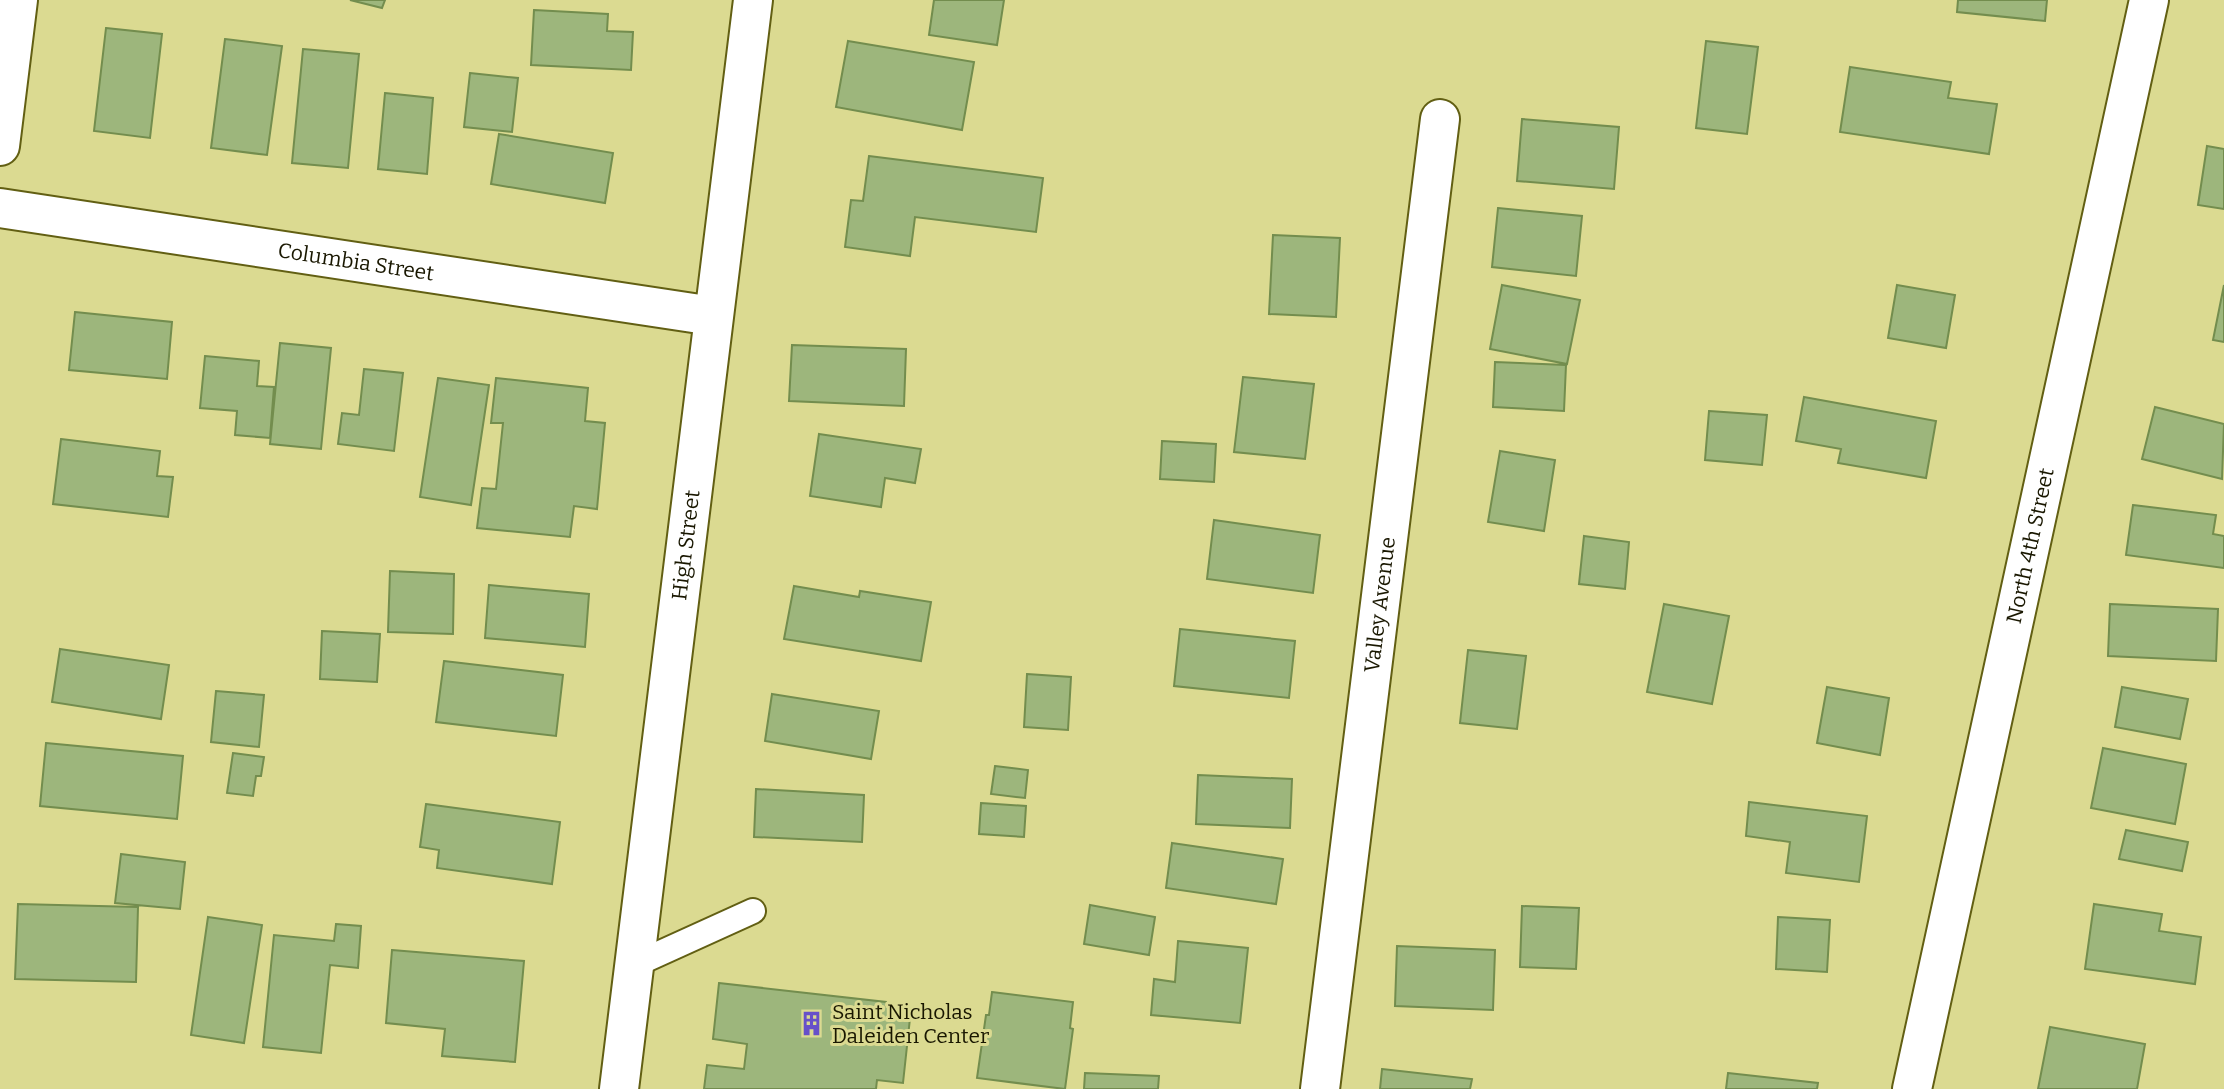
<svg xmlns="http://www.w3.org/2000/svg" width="2224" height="1089" font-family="Bitter,serif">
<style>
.building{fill:#9db67c;stroke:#738d4e;stroke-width:2}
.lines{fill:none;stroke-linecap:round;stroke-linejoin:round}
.lane-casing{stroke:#625f13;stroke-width:28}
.street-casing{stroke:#625f13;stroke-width:42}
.lane{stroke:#fff;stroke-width:24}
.street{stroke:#fff;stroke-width:38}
.labels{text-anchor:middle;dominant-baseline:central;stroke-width:6;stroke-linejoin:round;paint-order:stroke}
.street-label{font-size:21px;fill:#191700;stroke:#dbda91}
.poi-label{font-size:21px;fill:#191700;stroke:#dbda91;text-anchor:start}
</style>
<rect width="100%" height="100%" fill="#dbda91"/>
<path class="building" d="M 350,0 L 385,0 L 382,8 Z
M 934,0 L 1004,0 L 997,45 L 929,35 Z
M 1958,0 L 2047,0 L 2045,21 L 1957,12 Z
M 534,10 L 608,14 L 607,31 L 633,32 L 631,70 L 531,65 Z
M 106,28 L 162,34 L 150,138 L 94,131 Z
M 225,39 L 282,46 L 267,155 L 211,148 Z
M 848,41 L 974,62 L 962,130 L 836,107 Z
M 1706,41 L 1758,47 L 1747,134 L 1696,128 Z
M 303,49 L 359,54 L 348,168 L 292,163 Z
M 1850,67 L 1951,82 L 1948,98 L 1997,104 L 1989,154 L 1840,132 Z
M 470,73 L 518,78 L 512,132 L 464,127 Z
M 385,93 L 433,98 L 427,174 L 378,169 Z
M 1522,119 L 1619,127 L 1614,189 L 1517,181 Z
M 499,134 L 613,153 L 605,203 L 491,184 Z
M 2207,146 L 2224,149 L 2224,209 L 2198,205 Z
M 869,156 L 1043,178 L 1036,232 L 915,217 L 910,256 L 845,247 L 851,200 L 863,201 Z
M 1498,208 L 1582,216 L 1576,276 L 1492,267 Z
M 1273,235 L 1340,238 L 1336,317 L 1269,314 Z
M 1502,285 L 1580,300 L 1567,364 L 1490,349 Z
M 1897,285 L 1955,295 L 1946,348 L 1888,338 Z
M 2224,285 L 2224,342 L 2213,340 Z
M 75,312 L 172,322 L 167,379 L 69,370 Z
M 280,343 L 331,348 L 321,449 L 270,444 Z
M 792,345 L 906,349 L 904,406 L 789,401 Z
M 205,356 L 259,361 L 257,386 L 274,387 L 270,438 L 235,435 L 237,411 L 200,408 Z
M 1495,362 L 1566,365 L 1564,411 L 1493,407 Z
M 364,369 L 403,373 L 394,451 L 338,444 L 342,413 L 359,415 Z
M 1243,377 L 1314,384 L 1305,459 L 1234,452 Z
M 438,378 L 489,385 L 471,505 L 420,497 Z
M 496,378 L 588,388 L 585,421 L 605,423 L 597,509 L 574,506 L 570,537 L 477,528 L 482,488 L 496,489 L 503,423 L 491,423 Z
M 1804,397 L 1936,421 L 1926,478 L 1838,463 L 1841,449 L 1796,441 Z
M 2155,407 L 2224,424 L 2222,479 L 2142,459 Z
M 1709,411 L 1767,415 L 1762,465 L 1705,460 Z
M 819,434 L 921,449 L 915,483 L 885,478 L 881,507 L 810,496 Z
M 61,439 L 160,451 L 157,476 L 173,477 L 168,517 L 53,504 Z
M 1162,441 L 1216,444 L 1214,482 L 1160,479 Z
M 1500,451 L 1555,460 L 1544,531 L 1488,522 Z
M 2133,505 L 2216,515 L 2213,534 L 2224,536 L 2224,568 L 2126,555 Z
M 1214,520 L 1320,535 L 1313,593 L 1207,579 Z
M 1584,536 L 1629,542 L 1625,589 L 1579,584 Z
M 390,571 L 454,574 L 453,634 L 388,632 Z
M 489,585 L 589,594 L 585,647 L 485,638 Z
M 794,586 L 859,597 L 860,591 L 931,602 L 921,661 L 784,639 Z
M 1664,604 L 1729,616 L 1712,704 L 1647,692 Z
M 2110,604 L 2218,609 L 2216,661 L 2108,656 Z
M 1180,629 L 1295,641 L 1289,698 L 1174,686 Z
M 322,631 L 380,634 L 377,682 L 320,679 Z
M 60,649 L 169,665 L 161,719 L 52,702 Z
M 1468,650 L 1526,656 L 1517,729 L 1460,723 Z
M 444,661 L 563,675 L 556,736 L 436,722 Z
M 1027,674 L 1071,677 L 1068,730 L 1024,727 Z
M 1827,687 L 1889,698 L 1880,755 L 1817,743 Z
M 2122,687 L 2188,699 L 2180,739 L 2115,727 Z
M 216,691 L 264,695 L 259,747 L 211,742 Z
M 772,694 L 879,711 L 871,759 L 765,741 Z
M 46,743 L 183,756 L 177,819 L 40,806 Z
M 2103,748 L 2186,764 L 2175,824 L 2091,808 Z
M 233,753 L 264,757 L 261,776 L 256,776 L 253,796 L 227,793 Z
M 995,766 L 1028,770 L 1025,798 L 991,794 Z
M 1198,775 L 1292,779 L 1290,828 L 1196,824 Z
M 756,789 L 864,795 L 862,842 L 754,837 Z
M 1749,802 L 1867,816 L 1859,882 L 1786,873 L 1790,842 L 1746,836 Z
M 981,803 L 1026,806 L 1024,837 L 979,834 Z
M 426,804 L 560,822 L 552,884 L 437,868 L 439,850 L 420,847 Z
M 2126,830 L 2188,842 L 2182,871 L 2119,859 Z
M 1172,843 L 1283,859 L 1276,904 L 1166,888 Z
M 121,854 L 185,862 L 180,909 L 115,903 Z
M 18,904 L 138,907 L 136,982 L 15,979 Z
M 2094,904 L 2162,914 L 2159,931 L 2201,937 L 2195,984 L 2085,969 Z
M 1090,905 L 1155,917 L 1149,955 L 1084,944 Z
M 1522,906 L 1579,908 L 1576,969 L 1520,967 Z
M 208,917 L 262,925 L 244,1043 L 191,1035 Z
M 1778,917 L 1830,920 L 1827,972 L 1776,969 Z
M 336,924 L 361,926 L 358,968 L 330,965 L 321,1053 L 263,1047 L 274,935 L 334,941 Z
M 1178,941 L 1248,948 L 1240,1023 L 1151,1015 L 1154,979 L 1175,982 Z
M 1397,946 L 1495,950 L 1493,1010 L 1395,1006 Z
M 392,950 L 524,961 L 515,1062 L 442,1056 L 445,1029 L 386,1023 Z
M 719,983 L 886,1002 L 886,1006 L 911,1009 L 903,1083 L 877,1080 L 876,1089 L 704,1089 L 707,1065 L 744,1069 L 747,1044 L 713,1039 Z
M 992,992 L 1073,1002 L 1070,1028 L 1073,1029 L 1065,1089 L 977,1078 L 986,1015 L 989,1015 Z
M 2050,1027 L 2145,1044 L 2137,1089 L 2038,1089 Z
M 1382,1069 L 1472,1079 L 1470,1089 L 1380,1089 Z
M 1085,1073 L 1159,1076 L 1158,1089 L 1084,1089 Z
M 1728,1073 L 1818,1083 L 1817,1089 L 1726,1089 Z"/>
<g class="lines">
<defs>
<path id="lane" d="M 634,965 L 753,911"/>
<g id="street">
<path d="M 0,146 L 18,0"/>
<path id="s1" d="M 0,208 L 713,316"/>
<path id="s2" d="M 619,1089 L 753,0"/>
<path id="s3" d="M 1320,1089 L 1440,119"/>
<path id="s4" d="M 1912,1089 L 2149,0"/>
</g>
</defs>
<use href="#lane" class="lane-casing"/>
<use href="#street" class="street-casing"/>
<use href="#lane" class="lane"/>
<use href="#street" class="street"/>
</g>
<defs>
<symbol id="building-bare" viewBox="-9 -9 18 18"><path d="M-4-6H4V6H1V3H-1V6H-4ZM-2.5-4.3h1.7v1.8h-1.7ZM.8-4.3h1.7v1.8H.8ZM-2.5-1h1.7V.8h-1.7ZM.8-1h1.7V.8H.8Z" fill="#6750c9" stroke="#dbda91" stroke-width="2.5" paint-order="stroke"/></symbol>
</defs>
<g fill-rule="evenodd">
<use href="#building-bare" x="794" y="1006" width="35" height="35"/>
</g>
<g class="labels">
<g class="street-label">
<text stroke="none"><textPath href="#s1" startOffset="360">Columbia Street</textPath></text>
<text stroke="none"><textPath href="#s2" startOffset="548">High Street</textPath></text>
<text stroke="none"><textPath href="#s4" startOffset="556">North 4th Street</textPath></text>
<text stroke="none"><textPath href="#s3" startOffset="488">Valley Avenue</textPath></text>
</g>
<g class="poi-label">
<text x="832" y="1012">Saint Nicholas<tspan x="832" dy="24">Daleiden Center</tspan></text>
</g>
</g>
</svg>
